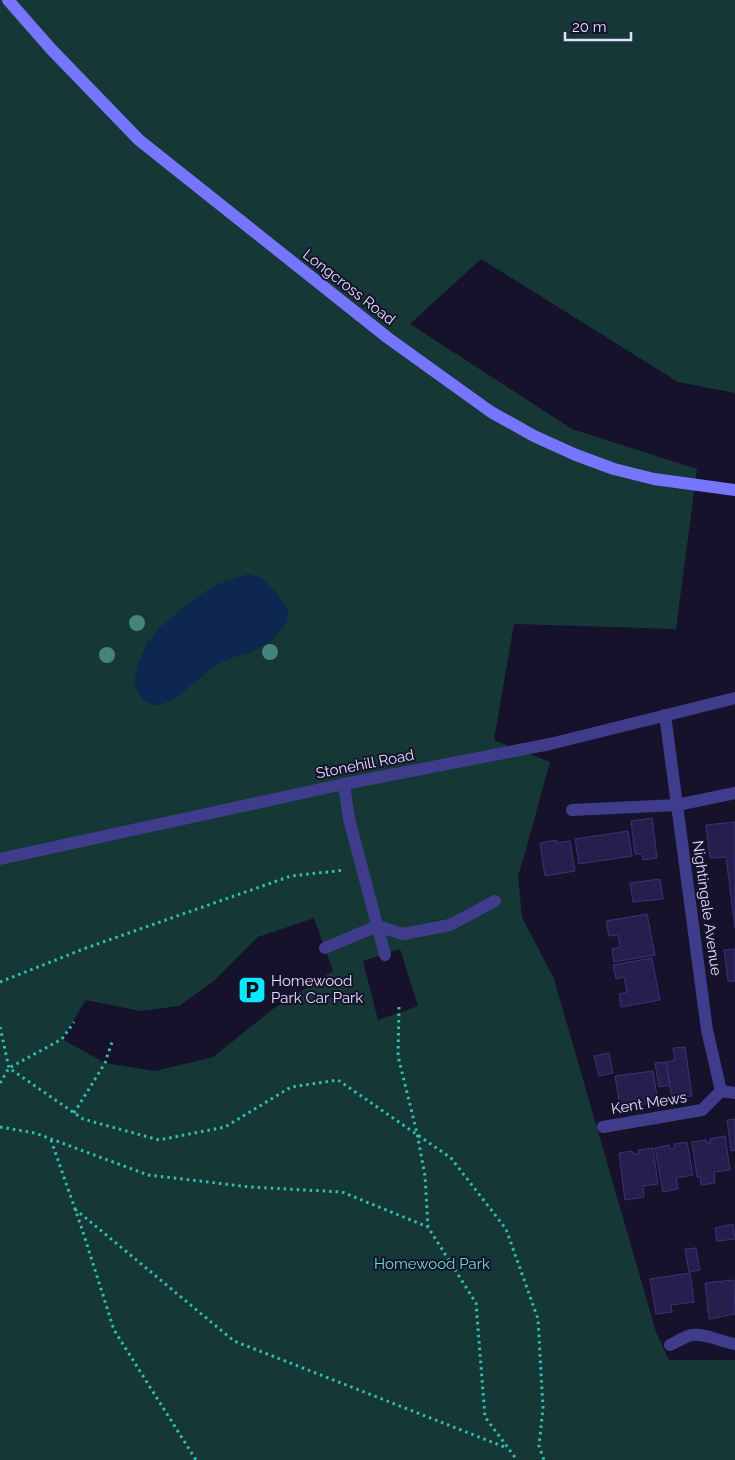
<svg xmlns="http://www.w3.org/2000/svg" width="735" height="1460" font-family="Raleway,sans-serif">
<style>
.green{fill:#153735;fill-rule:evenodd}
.water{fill:#0d2750}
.building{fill:#271e4d;stroke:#3d3079}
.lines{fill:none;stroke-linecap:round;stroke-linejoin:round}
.path{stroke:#31bfb4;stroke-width:3;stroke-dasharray:2.5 4;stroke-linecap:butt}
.service{stroke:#3f3d8b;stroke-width:12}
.minor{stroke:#3f3d8b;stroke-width:12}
.tertiary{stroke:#3f3d8b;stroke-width:12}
.secondary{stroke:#7675fe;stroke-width:12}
.tree{fill:#43847d}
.labels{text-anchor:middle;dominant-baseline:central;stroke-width:4;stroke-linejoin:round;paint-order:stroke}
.street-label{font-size:15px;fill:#e1ddff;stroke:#16122c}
.poi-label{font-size:15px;fill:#e1ddff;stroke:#16122c;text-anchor:start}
.park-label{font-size:15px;fill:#67e1c0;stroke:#16122c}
</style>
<rect width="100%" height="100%" fill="#16122c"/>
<path class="green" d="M 0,0 L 735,0 L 735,393 L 678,382 L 481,259 L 410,324 L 572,429 L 697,469 L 676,629 L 514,624 L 494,740 L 550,762 L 525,853 L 518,876 L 522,917 L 554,979 L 656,1332 L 669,1360 L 735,1360 L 735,1460 L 0,1460 ZM 314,918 L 333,971 L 273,1009 L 213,1057 L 155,1071 L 105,1063 L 62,1039 L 86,1000 L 141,1011 L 179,1006 L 215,980 L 258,937 ZM 400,949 L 418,1006 L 378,1020 L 363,961 Z"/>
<path class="water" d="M 248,574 L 262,578 L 279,596 L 289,611 L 286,623 L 270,642 L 248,653 L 227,659 L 211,669 L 177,697 L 163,704 L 153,705 L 143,700 L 134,684 L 137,667 L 146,645 L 159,628 L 198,596 L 216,585 Z"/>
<path class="building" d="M 652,818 L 657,858 L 643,860 L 643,854 L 635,854 L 631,821 Z
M 735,822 L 735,928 L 726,857 L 710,858 L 706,825 Z
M 628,831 L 632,856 L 579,864 L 575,839 Z
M 556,840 L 557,843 L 570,841 L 575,871 L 545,876 L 540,843 Z
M 660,879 L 663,899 L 633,902 L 630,883 Z
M 647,914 L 655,955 L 614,962 L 612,949 L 620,947 L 618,935 L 609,936 L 606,921 Z
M 735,949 L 735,981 L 728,981 L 724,950 Z
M 652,958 L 660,1000 L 621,1007 L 619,994 L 627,992 L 624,977 L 616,979 L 613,965 Z
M 685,1047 L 692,1096 L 686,1097 L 686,1100 L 679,1101 L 678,1098 L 672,1099 L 666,1062 L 675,1060 L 673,1048 Z
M 609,1053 L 613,1073 L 599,1076 L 594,1056 Z
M 666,1062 L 670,1085 L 659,1087 L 655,1063 Z
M 653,1071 L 658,1102 L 620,1108 L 615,1076 Z
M 735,1119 L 735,1150 L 731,1151 L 727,1120 Z
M 725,1136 L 730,1170 L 714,1172 L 715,1183 L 701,1185 L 700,1176 L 697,1177 L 692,1142 L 706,1140 L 707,1143 L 710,1143 L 710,1139 Z
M 687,1142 L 693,1175 L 676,1178 L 678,1189 L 663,1192 L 655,1148 L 669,1145 L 670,1149 L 675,1148 L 674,1144 Z
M 653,1148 L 658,1184 L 643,1186 L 644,1197 L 625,1200 L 619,1153 L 632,1151 L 633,1154 L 639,1154 L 638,1150 Z
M 733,1224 L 735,1239 L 717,1241 L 715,1228 Z
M 696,1248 L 700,1270 L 689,1272 L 685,1249 Z
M 690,1273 L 694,1302 L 671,1305 L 672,1312 L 656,1314 L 650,1279 Z
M 734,1280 L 735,1314 L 709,1319 L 705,1283 Z"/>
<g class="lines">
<path class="path" d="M 0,982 L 86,948 L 291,876 L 345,870
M 399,1007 L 398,1056 L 417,1133 L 425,1176 L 428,1227
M 0,1027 L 9,1068 L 83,1119 L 159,1140 L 225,1127 L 291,1087 L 338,1080 L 451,1158 L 506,1229 L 538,1319 L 543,1408 L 539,1446 L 544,1460
M 0,1083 L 9,1068 L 62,1039 L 74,1022
M 74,1113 L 105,1063 L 112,1042
M 0,1127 L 35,1133 L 148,1175 L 250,1187 L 342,1192 L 428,1227 L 476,1303 L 485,1417 L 517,1460
M 51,1140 L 82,1229 L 114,1330 L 196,1460
M 75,1209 L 234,1341 L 507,1448"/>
<path class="service" d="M 344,784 L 349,819 L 385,955
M 677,805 L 735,793
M 325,948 L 377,926 L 403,934 L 450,925 L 495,901"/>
<path class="minor" d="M 665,715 L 707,1030 L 721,1091 L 735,1093
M 572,810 L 677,805
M 603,1127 L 702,1110 L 721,1091
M 670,1345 C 677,1342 685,1336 692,1335 C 706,1333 721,1342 735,1344"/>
<path class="tertiary" d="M 0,859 L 344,784 L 550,744 L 735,698"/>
<path class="secondary" d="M 8,0 L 51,49 L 139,140 L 388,338 L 491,412 L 534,436 L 576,455 L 614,469 L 654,479 L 735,490"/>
</g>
<g class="tree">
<circle cx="137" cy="623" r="8"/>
<circle cx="270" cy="652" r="8"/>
<circle cx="107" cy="655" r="8"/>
</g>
<defs>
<symbol id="parking-square" viewBox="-11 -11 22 22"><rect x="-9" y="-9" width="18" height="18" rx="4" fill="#0aeafe" stroke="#16122c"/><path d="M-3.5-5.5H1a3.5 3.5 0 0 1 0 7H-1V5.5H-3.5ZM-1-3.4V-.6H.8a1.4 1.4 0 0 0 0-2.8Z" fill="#111"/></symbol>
</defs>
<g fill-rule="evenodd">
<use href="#parking-square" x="236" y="974" width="32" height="32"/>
</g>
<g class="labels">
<g class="street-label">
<text transform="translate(349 287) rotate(38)">Longcross Road</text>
<text transform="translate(365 764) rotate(-11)">Stonehill Road</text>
<text transform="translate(707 908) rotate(82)">Nightingale Avenue</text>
<text transform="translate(649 1103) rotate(-9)">Kent Mews</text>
</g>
<g class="poi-label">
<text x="271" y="981">Homewood<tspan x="271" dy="17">Park Car Park</tspan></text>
</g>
<g class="park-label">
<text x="432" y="1264">Homewood Park</text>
</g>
</g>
<path d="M565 32v8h66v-8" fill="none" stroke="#e1ddff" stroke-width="2.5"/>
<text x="572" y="32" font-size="15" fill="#e1ddff" stroke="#16122c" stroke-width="4" paint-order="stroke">20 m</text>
</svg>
